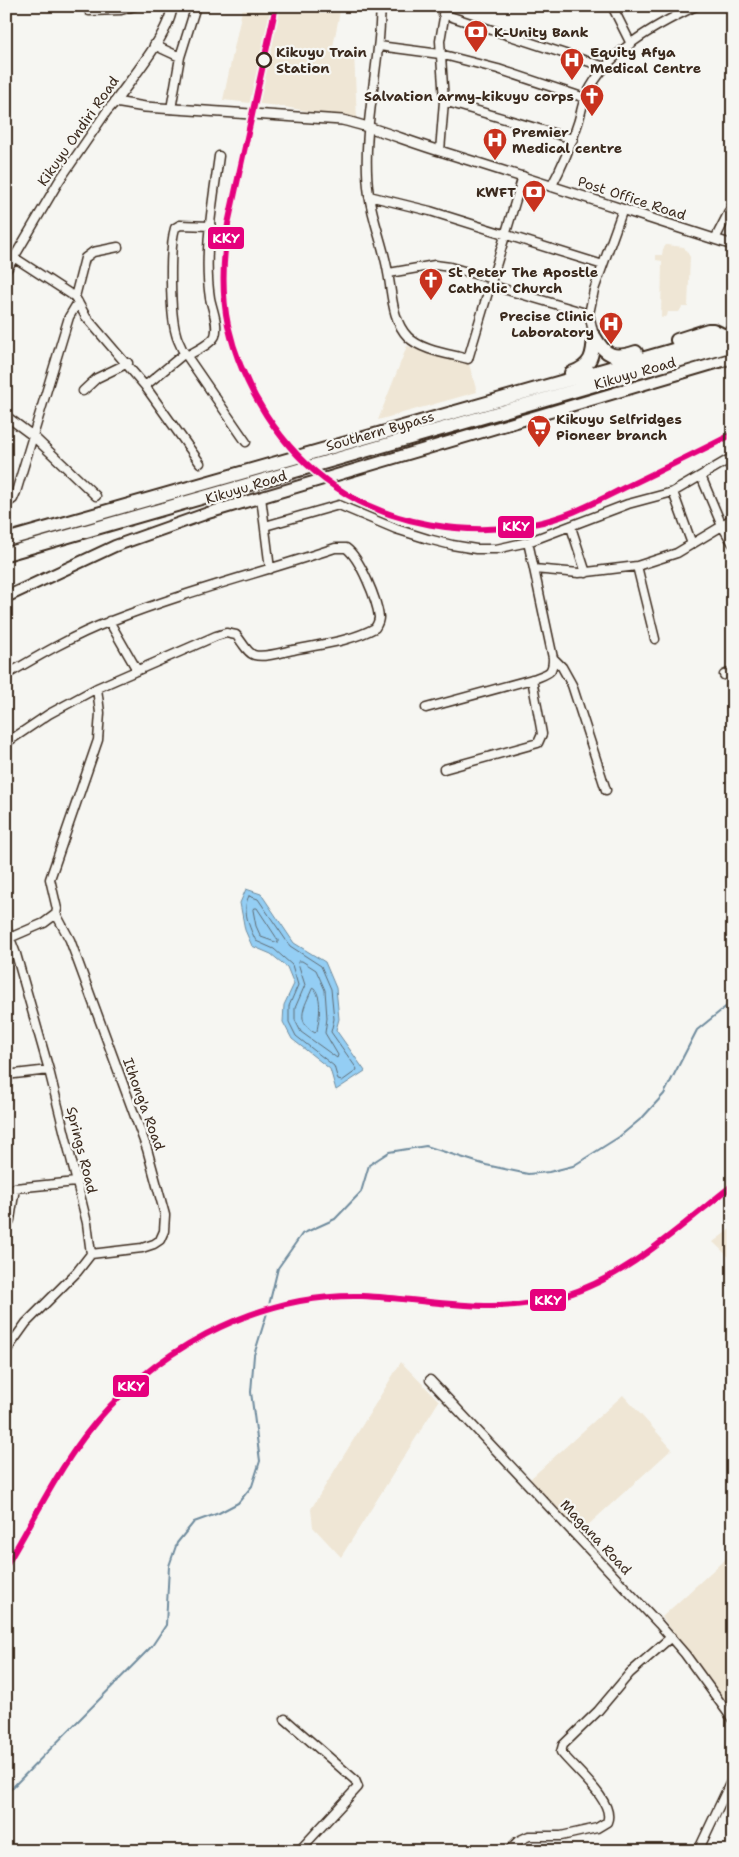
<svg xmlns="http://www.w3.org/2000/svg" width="739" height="1857" font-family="'Shantell Sans',sans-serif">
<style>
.built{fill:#efe6d5}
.water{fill:#94cef4;stroke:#708c9e}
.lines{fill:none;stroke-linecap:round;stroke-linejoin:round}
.shore{stroke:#5f6c74;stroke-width:1}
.stream{stroke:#708c9e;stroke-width:2}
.minor-casing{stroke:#3b2a1e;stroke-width:11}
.tertiary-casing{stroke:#3b2a1e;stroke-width:12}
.secondary-casing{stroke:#3b2a1e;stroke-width:14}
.trunk-casing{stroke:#3b2a1e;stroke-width:16}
.minor{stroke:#f6f6f2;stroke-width:8}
.tertiary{stroke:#f6f6f2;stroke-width:9}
.secondary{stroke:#f6f6f2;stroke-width:10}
.trunk{stroke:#f6f6f2;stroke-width:12}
.rail-1-casing{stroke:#f6f6f2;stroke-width:10}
.rail-1{stroke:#e5007d;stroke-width:6}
.stop-dot{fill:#f6f6f2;stroke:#3b2a1e;stroke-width:2.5}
.labels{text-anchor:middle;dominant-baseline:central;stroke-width:4.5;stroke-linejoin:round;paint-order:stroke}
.poi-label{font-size:14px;font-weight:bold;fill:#3b2a1e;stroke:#f6f6f2;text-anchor:start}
.stop-label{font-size:14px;font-weight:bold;fill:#3b2a1e;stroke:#f6f6f2;text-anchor:start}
.street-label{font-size:14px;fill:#3b2a1e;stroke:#f6f6f2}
.line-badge{stroke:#f6f6f2;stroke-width:2}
.badge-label{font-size:14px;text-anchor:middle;font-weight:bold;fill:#fff}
</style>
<rect width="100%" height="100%" fill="#f6f6f2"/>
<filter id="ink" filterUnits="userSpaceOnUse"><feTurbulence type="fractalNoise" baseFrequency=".02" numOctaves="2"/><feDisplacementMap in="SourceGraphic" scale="10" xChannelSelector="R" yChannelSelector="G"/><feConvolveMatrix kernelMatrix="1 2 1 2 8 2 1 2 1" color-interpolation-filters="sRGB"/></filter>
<g filter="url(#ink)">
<path class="built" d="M 243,6 L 341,6 L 333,47 L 354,52 L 357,120 L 279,106 L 223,100 Z
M 666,245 L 684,247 L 690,257 L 688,307 L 682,307 L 679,312 L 668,312 L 667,316 L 661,318 L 662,261 L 656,260 L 656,255 L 662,255 L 663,249 Z
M 407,346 L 469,364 L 477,392 L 378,420 Z
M 733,1227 L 733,1261 L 713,1242 Z
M 401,1362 L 439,1401 L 341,1557 L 313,1527 L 311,1509 Z
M 623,1395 L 672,1449 L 587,1526 L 572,1527 L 530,1479 Z
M 733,1552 L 733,1714 L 662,1617 Z"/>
<path class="water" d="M 246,889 L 261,894 L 294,943 L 325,962 L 336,988 L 339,1019 L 336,1030 L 365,1071 L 336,1090 L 330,1069 L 292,1039 L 283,1022 L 284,1005 L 294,984 L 287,967 L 271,954 L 252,946 L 245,930 L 240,903 Z"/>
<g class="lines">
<path class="shore" d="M 249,896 L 258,899 L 290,946 L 321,966 L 331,989 L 334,1019 L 331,1032 L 357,1069 L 356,1071 L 342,1081 L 338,1080 L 334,1066 L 296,1036 L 289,1022 L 289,1006 L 298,985 L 292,965 L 274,949 L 256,941 C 250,929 241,909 249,896 Z
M 254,908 L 257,908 L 278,940 L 278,943 L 261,937 L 256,926 L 253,910 Z
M 299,961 L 302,961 L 316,970 L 325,990 L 327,1018 L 325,1033 L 338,1055 L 337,1058 L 301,1032 L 295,1020 L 295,1008 L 305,985 L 298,963 Z
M 314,988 C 323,998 319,1018 317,1031 L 315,1033 C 294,1021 305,1006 312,989 Z"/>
<path class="stream" d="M 269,1305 L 278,1268 L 302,1234 L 335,1219 L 361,1192 L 369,1165 L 389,1152 L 426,1146 L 486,1165 L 528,1174 L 549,1172 L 573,1166 L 619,1137 L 643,1117 L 664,1094 L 697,1030 L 733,1001
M 6,1794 L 152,1646 L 166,1625 L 169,1566 L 177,1543 L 194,1522 L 219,1513 L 238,1503 L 252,1486 L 260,1461 L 251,1392 L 254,1355 L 267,1313"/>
<defs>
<path id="minor" d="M 162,6 L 172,8
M 381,6 C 380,20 380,34 378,48 C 373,96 362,147 369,195 C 373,222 384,247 388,273 C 392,293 392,321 408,337 C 422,351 450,354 468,359 L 523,176
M 612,6 L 631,44
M 89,11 L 121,10 L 135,6
M 443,14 L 605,67
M 154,45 L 180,57
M 379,46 L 440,54 L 498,69 L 585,98
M 444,101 L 573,139
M 171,109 L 180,57 L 196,6
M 440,151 L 444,101 L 440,41 L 446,6
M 551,187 C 562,167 571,145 578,123 C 581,114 582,103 587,94 C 608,51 654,26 696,6
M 369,196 L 430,211 L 603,265
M 211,226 L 180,225 L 175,228 C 169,248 170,314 176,334 C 177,339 180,344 182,349 L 246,442
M 715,239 L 733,204
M 15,258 L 75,297 L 86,317 L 145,386 L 200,463
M 6,271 L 59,181 L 107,111 L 115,102
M 389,273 L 435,265 L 450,267 L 492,279
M 490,285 L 589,314
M 75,297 L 85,258 L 93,252 L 118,247
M 594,336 L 589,314 L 594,290 L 623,209
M 187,356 C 195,351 211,344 215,336 C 219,324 212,309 210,298 C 203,254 213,201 219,156
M 145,386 L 185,353
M 83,391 L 97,378 L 128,363
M 6,416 L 33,436 L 96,496
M 701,476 L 722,526 L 733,517
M 673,492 L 692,544
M 261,497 L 270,569
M 6,504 L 13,499 L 16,492 L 69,317 L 78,302
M 265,526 L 339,505 L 396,529 L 428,539 L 452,545 L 476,549 L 496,549 L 528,542 L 628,504 L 673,492 L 733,457
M 571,527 L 586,573
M 528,542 L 534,569 L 579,573 L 637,566 L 677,553 L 722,526 L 733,544
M 637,566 L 655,639
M 109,621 L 137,670
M 553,658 L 562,667 L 572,685 L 606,790
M 6,675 C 40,655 74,635 111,621 C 184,592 260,573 335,548 L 346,548 C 360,558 377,600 379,617 C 379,621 377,625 375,628 C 349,642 321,644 293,650 C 282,652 265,658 254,655 C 247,653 241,640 236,635 L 226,633 L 216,636 L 97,688 L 49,714 L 6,743
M 724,675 L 733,671
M 426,708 L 536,678 C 549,673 553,673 553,658 L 534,569
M 444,769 L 538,743 L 542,734 L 532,679
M 56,914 L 70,940 L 147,1149 L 165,1215 L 164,1231 L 160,1240 L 154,1244 L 142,1248 L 91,1254
M 6,928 L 16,954 L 49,1070 L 87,1223 L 91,1254 L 77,1272 L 26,1323 L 6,1351
M 7,939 L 44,923 L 56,914 L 57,909 L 50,879 L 98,740 L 100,713 L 97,688
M 6,1075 L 49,1070
M 6,1229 L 10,1220 L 15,1188 L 76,1182
M 430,1380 L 659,1624 L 685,1654 L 733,1720
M 285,1719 L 355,1780 L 358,1787 L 299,1851
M 508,1851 L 518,1841 L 529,1836 L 561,1836 L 597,1828 L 607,1822 C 616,1802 573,1768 561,1752 L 563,1745 L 598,1711 L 630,1673 L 671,1637
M 698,1851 L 733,1777"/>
<path id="tertiary" d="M 172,6 C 171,32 131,79 115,102 L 145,107 L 342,120 C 377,128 409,142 443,152 C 540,182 636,214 733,245"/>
<path id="secondary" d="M 6,597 L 115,546 L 208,513 L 733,358"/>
<path id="trunk" d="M 594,336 C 606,357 614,359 636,352
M 677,340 L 708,330 L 713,330 L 723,335
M 571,373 C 592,366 593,355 594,336
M 6,540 L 733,333
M 6,554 L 733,345"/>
</defs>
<use href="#minor" class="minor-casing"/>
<use href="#tertiary" class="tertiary-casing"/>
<use href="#secondary" class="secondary-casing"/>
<use href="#trunk" class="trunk-casing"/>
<use href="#minor" class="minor"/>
<use href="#tertiary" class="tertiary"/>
<use href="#secondary" class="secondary"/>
<use href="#trunk" class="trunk"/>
<defs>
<path id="rail-1" d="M 276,6 L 228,224 C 223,257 221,292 228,325 C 242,387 281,450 334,486 C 389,525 468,537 533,524 C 567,518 597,501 628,486 C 663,469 698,452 733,434
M 6,1566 C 32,1523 54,1477 84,1437 C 147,1353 255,1293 362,1296 C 432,1299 494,1317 563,1296 C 628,1277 681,1225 733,1185"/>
</defs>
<use href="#rail-1" class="rail-1-casing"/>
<use href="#rail-1" class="rail-1"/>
</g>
</g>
<defs>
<symbol id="bank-pin" viewBox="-11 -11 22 30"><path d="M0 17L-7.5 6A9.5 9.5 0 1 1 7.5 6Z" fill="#c8321e" stroke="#f6f6f2"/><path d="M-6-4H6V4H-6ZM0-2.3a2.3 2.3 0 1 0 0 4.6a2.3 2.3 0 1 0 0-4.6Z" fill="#fff"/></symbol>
<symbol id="hospital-pin" viewBox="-11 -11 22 30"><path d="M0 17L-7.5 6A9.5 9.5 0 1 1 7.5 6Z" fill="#c8321e" stroke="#f6f6f2"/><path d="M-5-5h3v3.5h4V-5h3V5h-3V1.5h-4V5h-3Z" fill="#fff"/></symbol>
<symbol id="church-pin" viewBox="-11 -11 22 30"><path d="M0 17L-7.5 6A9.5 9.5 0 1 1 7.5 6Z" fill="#c8321e" stroke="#f6f6f2"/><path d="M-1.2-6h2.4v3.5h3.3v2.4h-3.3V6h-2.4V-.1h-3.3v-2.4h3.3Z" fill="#fff"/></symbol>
<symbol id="supermarket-pin" viewBox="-11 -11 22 30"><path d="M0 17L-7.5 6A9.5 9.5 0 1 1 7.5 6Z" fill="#c8321e" stroke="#f6f6f2"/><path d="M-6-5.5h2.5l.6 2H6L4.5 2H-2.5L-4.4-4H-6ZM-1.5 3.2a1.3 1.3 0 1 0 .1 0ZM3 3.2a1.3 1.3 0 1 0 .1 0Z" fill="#fff"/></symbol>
</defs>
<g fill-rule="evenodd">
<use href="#bank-pin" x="462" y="18" width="28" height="38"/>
<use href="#hospital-pin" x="558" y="46" width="28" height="38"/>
<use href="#church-pin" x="578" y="82" width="28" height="38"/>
<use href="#hospital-pin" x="481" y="126" width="28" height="38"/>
<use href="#bank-pin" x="520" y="178" width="28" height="38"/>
<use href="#church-pin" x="417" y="266" width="28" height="38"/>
<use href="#hospital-pin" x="597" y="310" width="28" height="38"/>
<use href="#supermarket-pin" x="525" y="413" width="28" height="38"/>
</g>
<circle class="stop-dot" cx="264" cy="60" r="7"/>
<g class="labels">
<g class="poi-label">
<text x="494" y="32">K-Unity Bank</text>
<text x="590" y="52">Equity Afya<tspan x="590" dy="16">Medical Centre</tspan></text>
<text x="574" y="96" text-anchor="end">Salvation army-kikuyu corps</text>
<text x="512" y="132">Premier<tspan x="512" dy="16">Medical centre</tspan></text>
<text x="516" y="192" text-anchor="end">KWFT</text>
<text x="448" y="272">St Peter The Apostle<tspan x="448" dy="16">Catholic Church</tspan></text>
<text x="594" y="316" text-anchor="end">Precise Clinic<tspan x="594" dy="16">Laboratory</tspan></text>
<text x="556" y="419">Kikuyu Selfridges<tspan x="556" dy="16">Pioneer branch</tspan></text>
</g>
<g class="stop-label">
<text x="276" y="52">Kikuyu Train<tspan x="276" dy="16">Station</tspan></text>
</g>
<g class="street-label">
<text transform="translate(78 131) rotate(-55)">Kikuyu Ondiri Road</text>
<text transform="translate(632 198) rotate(18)">Post Office Road</text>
<text transform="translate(635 373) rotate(-16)">Kikuyu Road</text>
<text transform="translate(380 431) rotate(-16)">Southern Bypass</text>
<text transform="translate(246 487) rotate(-17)">Kikuyu Road</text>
<text transform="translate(144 1104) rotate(70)">Ithong'a Road</text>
<text transform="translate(82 1150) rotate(76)">Springs Road</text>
<text transform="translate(596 1537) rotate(47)">Magana Road</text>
</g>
</g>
<g class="line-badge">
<rect x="207" y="226" width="38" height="24" rx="5" fill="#e5007d"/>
<rect x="497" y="515" width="38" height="24" rx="5" fill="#e5007d"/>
<rect x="529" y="1288" width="38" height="24" rx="5" fill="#e5007d"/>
<rect x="112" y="1374" width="38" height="24" rx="5" fill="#e5007d"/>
</g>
<g class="badge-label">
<text x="226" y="243">KKY</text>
<text x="516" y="531">KKY</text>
<text x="548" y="1305">KKY</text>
<text x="131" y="1391">KKY</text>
</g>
<rect width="739" height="1857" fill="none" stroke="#f6f6f2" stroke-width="25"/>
<rect x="12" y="12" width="714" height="1832" fill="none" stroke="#3b2a1e" stroke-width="2" filter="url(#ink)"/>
</svg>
